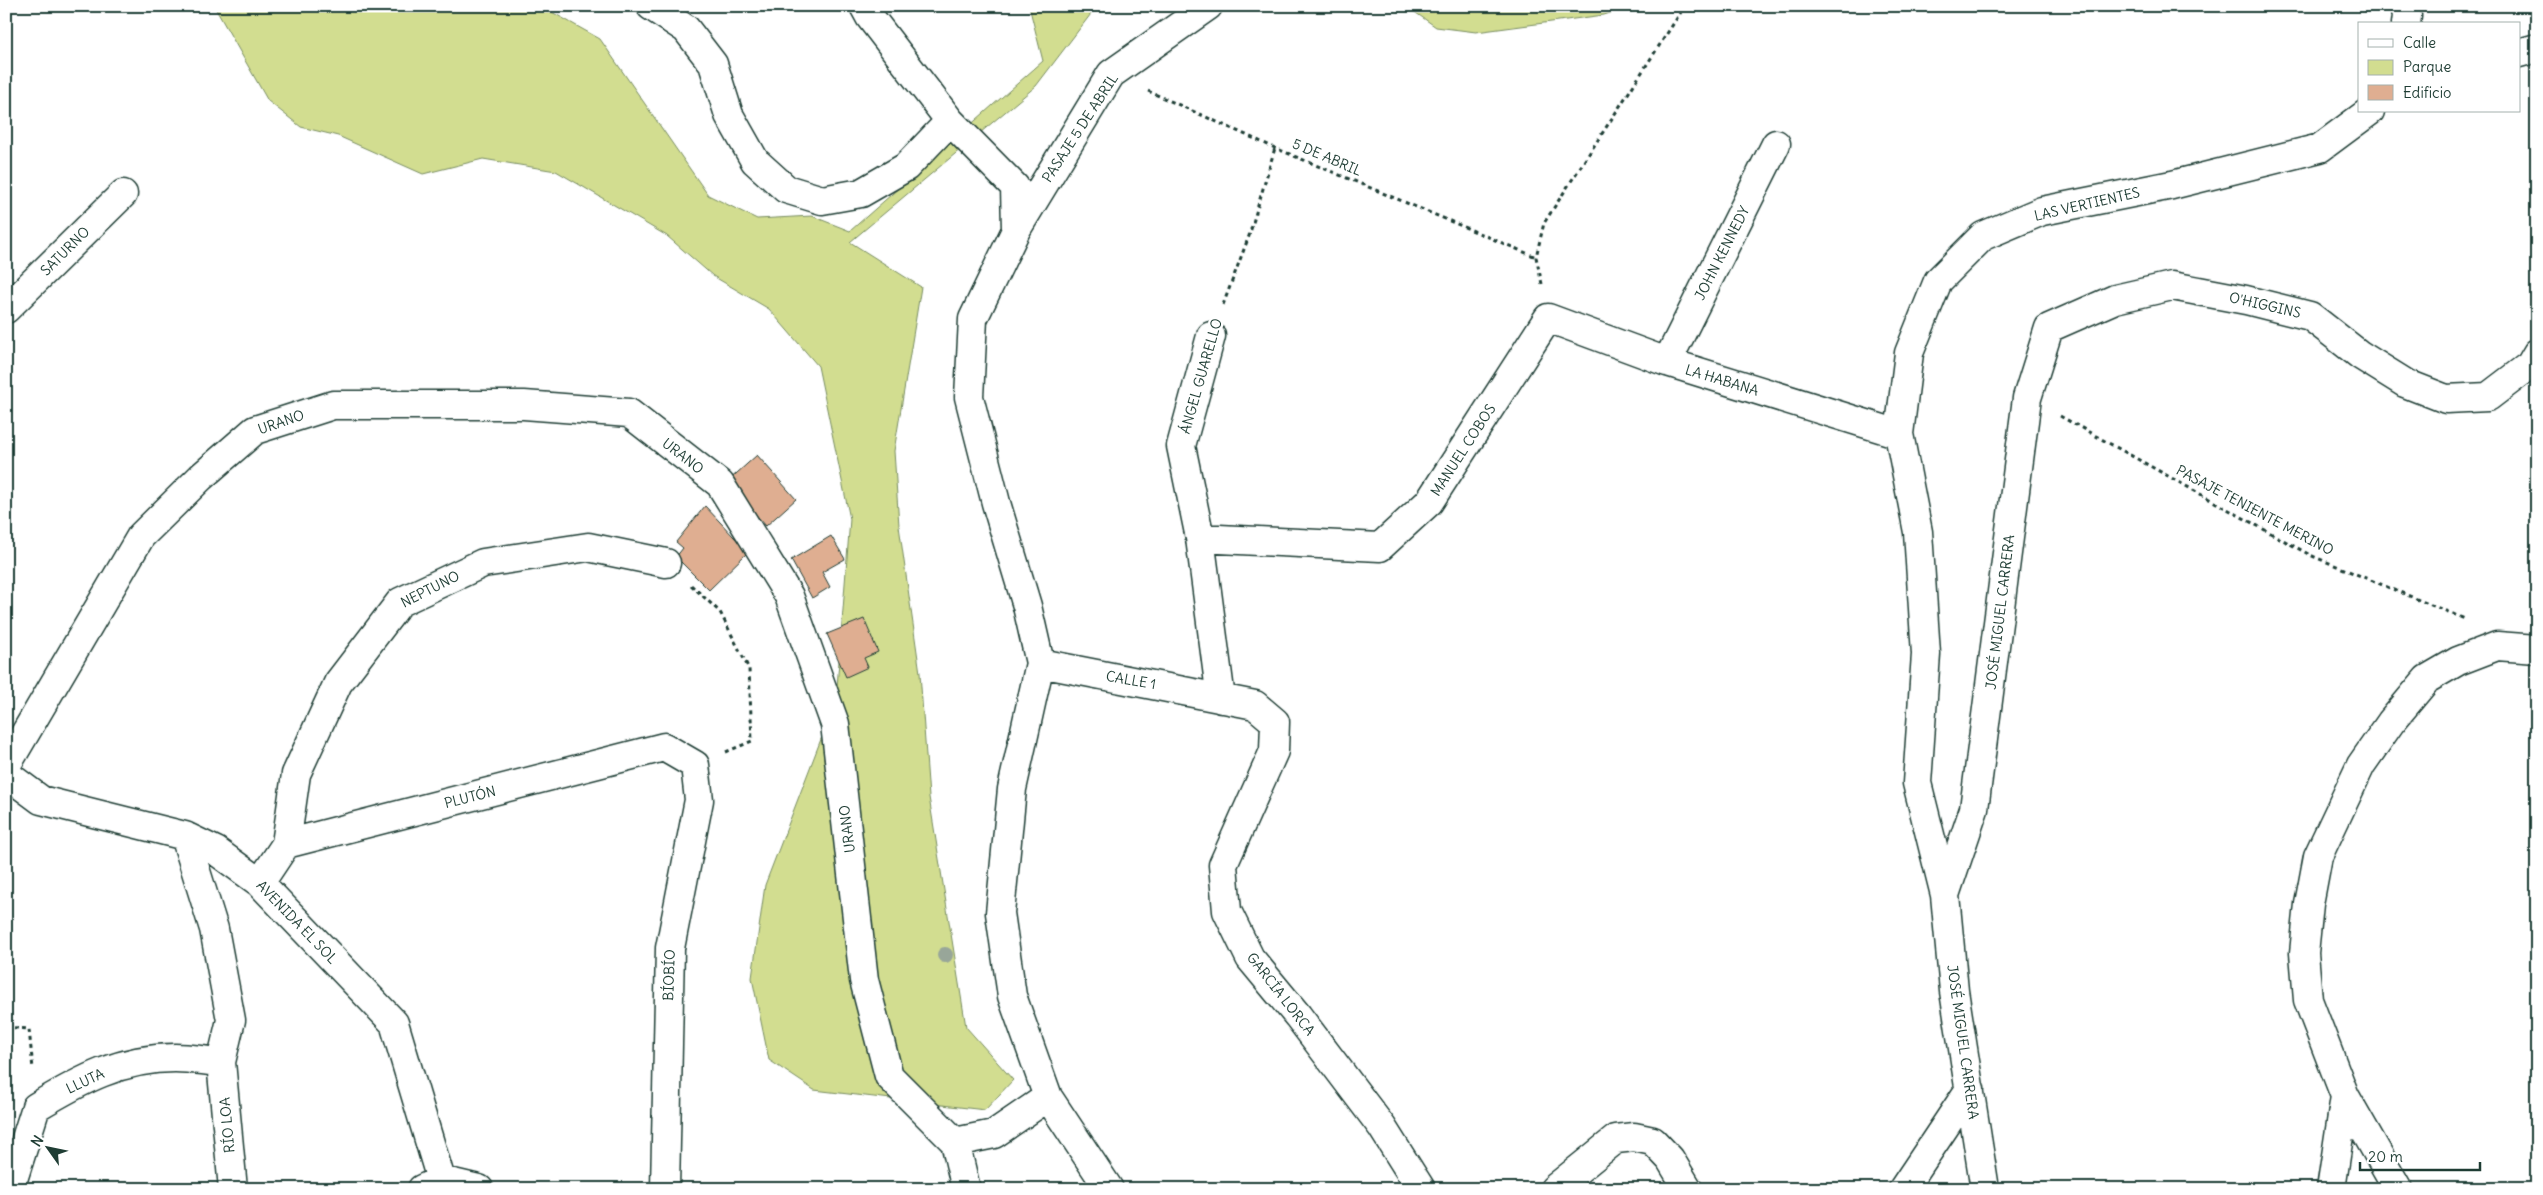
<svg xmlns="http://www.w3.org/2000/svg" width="2543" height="1195" font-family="Delius,sans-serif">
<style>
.green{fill:#d2dd90;stroke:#788d62}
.building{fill:#dfae91;stroke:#1f3d34}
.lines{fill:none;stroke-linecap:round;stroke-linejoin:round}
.minor-casing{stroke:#1f3d34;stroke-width:31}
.path{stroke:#1f3d34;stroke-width:3;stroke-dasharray:4 4;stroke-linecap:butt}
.minor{stroke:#fff;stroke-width:28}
.tree{fill:#98a699}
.labels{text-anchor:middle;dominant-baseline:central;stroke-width:4.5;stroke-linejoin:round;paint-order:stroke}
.street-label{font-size:14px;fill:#1f3d34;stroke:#fff}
</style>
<rect width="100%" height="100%" fill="#fff"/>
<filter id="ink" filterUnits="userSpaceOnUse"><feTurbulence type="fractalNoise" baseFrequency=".02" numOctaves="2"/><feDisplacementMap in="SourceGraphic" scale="10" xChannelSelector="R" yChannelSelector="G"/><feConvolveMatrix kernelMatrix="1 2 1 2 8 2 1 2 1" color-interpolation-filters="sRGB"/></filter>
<g filter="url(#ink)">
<path class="green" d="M 214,6 L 541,6 L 600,39 L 708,195 L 757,219 L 812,216 L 850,231 L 1043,61 L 1029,6 L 1097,6 L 1036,86 L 850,242 L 921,287 L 894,451 L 899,526 L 920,673 L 929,797 L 966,1027 L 1013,1080 L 985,1110 L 814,1090 L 769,1060 L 752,978 L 765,885 L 836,700 L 850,519 L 818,366 L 769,309 L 713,276 L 667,236 L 556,171 L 483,159 L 423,174 L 338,136 L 301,127 L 268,101 Z
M 1406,6 L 1632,6 L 1604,15 L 1476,32 L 1436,27 Z"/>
<path class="building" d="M 757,455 L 796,499 L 766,526 L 727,482 Z
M 705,506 L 748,552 L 709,590 L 676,557 L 683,548 L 676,542 Z
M 831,536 L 845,559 L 822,572 L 830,587 L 812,598 L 791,560 Z
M 864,619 L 878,652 L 864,658 L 868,667 L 846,677 L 827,634 Z"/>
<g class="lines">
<defs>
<path id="minor" d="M 651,6 L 686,29 L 713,64 L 729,115 L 755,161 L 786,189 L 822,200 L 861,193 L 906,167 L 950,121
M 864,6 L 870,17 L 950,121 L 1015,187 L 1016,230 L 973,319 L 969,397 L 996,503 L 1027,606 L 1040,663 L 1012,789 L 1000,913 L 1012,996 L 1048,1097 L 1109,1189
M 2405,6 L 2407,16 L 2406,24
M 2519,53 L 2537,48
M 1016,230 L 1111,74 L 1208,6
M 6,309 L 123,194
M 1211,336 L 1181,446 L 1200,538 L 1221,699
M 1667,362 L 1776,144
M 1200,538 L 1380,547 L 1429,502 L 1548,318 L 1667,362 L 1899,434
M 1040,663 L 1255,705 L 1275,722 L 1274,751 L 1223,865 L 1227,911 L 1250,958 L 1298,1016 L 1382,1127 L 1421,1189
M 6,766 L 141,536 L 201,477 L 255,430 L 333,405 L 524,405 L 629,413 L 720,484 L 789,596 L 835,724 L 864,980 L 889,1076 L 955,1142 L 994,1134 L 1048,1097
M 6,774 L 41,800 L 185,836 L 216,851 L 260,883 L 394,1023 L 441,1180
M 185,836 L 214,929 L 231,1020 L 221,1062 L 233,1189
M 286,844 L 296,774 L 338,683 L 400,602 L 483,563 L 588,547 L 666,563
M 260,883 L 286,844 L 664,747 L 695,765 L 699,800 L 670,948 L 665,1189
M 1945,895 L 1974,809 L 2027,398 L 2049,328 L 2115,299 L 2172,286 L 2246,300 L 2310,316 L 2360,355 L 2405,383 L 2446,399 L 2488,397 L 2530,365 L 2537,353
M 955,1142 L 966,1189
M 10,1189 L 36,1107 C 81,1080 121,1058 175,1058 C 190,1058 206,1061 221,1062
M 422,1189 L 441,1180 L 479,1189
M 1554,1189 L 1616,1139 L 1634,1137 L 1653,1141 L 1670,1159 L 1688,1189
M 1903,1189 L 1970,1089
M 1985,1189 L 1954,991 L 1945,895 L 1917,783 L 1926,654 L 1918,532 L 1899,434 L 1909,353 L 1938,281 L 1983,236 L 2042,211 L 2172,185 L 2320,148 L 2370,111
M 2331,1189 L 2345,1096
M 2398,1189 L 2345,1096 L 2308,1000 L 2304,953 L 2309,904 L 2318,856 L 2361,765 L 2391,722 L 2427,679 L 2458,661 L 2497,646 L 2537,649"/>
</defs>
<use href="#minor" class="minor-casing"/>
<path class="path" d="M 1148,91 L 1275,148 L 1536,257
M 1542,284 L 1536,257 L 1544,223 L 1681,12
M 1223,305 L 1249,236 L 1275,148
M 2060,416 L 2310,555 L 2465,619
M 691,585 L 720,612 L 749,669 L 752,741 L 726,752
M 6,1027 L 29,1029 L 33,1069"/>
<use href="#minor" class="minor"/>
</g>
<circle class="tree" cx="945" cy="955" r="8"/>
</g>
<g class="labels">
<g class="street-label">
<text transform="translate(1080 128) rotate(-57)">PASAJE 5 DE ABRIL</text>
<text transform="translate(1327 157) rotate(23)">5 DE ABRIL</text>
<text transform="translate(2087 204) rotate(-13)">LAS VERTIENTES</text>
<text transform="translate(65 251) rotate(-45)">SATURNO</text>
<text transform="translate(1722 253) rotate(-63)">JOHN KENNEDY</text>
<text transform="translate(2265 305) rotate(13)">O'HIGGINS</text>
<text transform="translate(1201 376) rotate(-74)">ÁNGEL GUARELLO</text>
<text transform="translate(1722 380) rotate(17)">LA HABANA</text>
<text transform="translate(281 422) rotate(-19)">URANO</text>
<text transform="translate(1463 450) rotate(-57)">MANUEL COBOS</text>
<text transform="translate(683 456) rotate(38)">URANO</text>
<text transform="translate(2255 510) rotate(28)">PASAJE TENIENTE MERINO</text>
<text transform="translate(430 589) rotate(-27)">NEPTUNO</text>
<text transform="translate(2000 612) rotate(-83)">JOSÉ MIGUEL CARRERA</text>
<text transform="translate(1131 680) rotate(10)">CALLE 1</text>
<text transform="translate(470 797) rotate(-14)">PLUTÓN</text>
<text transform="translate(847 829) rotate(-97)">URANO</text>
<text transform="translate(297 922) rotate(46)">AVENIDA EL SOL</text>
<text transform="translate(669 975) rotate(-88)">BÍOBÍO</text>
<text transform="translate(1281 994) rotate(52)">GARCÍA LORCA</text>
<text transform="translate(1963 1042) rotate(82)">JOSÉ MIGUEL CARRERA</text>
<text transform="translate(85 1081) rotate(-25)">LLUTA</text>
<text transform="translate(227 1125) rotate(-95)">RÍO LOA</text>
</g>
</g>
<rect width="2543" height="1195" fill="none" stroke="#fff" stroke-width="25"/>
<rect x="12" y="12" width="2518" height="1170" fill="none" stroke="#1f3d34" stroke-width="2" filter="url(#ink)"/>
<rect x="2358" y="22" width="162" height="90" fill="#ffffff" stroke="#a5b1ae"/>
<rect x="2368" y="39" width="25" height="8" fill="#ffffff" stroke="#a5b1ae"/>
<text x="2403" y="48" font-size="15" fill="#1f3d34">Calle</text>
<rect x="2368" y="60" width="25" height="15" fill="#d2dd90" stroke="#a5b1ae"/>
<text x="2403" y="72" font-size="15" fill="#1f3d34">Parque</text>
<rect x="2368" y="85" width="25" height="15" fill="#dfae91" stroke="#a5b1ae"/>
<text x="2403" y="98" font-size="15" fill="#1f3d34">Edificio</text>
<g transform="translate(48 1148) rotate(303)" stroke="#ffffff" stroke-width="4" paint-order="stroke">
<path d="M0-4L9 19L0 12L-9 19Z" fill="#1f3d34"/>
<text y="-8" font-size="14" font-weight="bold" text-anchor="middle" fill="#1f3d34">N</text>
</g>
<path d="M2360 1162v8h120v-8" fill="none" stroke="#1f3d34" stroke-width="2.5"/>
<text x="2368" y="1162" font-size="15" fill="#1f3d34" stroke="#ffffff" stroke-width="4" paint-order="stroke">20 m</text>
</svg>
